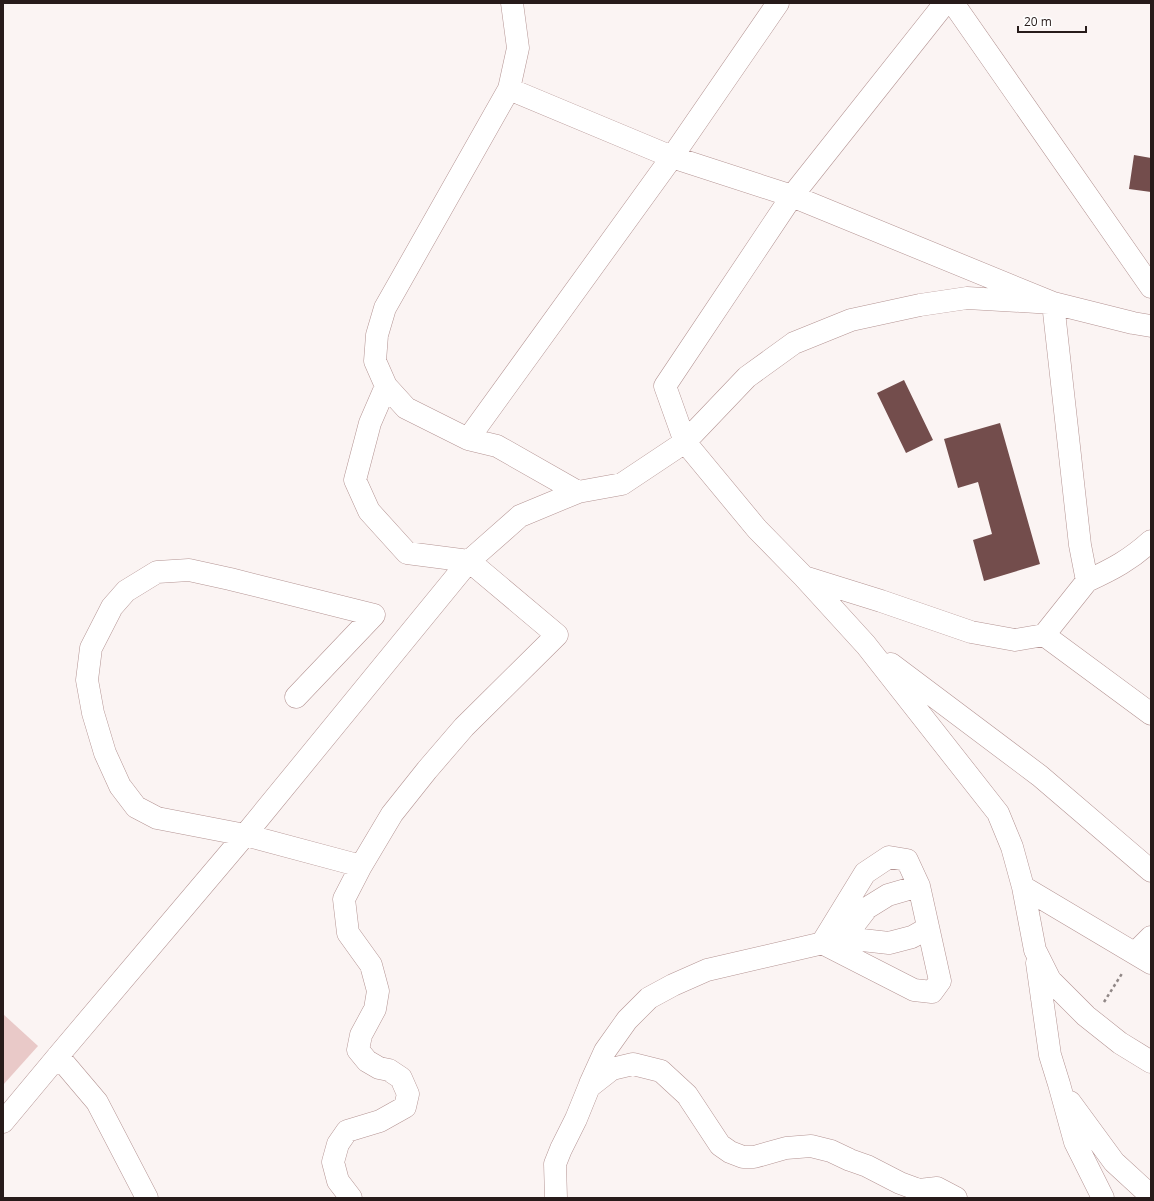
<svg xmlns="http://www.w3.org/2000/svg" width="1154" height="1201" font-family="'Open Sans',sans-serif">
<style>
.green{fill:#e9c9c8}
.building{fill:#734d4c}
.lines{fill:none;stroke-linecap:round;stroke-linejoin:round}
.minor-casing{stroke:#b49493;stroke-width:23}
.path{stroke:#908786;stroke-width:2.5;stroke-dasharray:3 3;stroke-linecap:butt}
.minor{stroke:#fff;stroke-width:22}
</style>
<rect width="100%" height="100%" fill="#fbf4f3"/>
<path class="green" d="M 3,1014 L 38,1046 L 3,1085 Z"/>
<path class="building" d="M 1134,155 L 1151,158 L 1151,192 L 1129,189 Z
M 904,380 L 933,440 L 906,453 L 877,393 Z
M 1000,423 L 1040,564 L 984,581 L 973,540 L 992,534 L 978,482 L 958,488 L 944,439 Z"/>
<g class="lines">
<defs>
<path id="minor" d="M 512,3 L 518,48 L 509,89 L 385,308 L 377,335 L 375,361 L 386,386 L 406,408 L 468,439 L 497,446 L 578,492
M 945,3 L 792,196 L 665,386 L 685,442 L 757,529 L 804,577 L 866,645 L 998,813 L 1012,847 L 1023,887 L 1035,950 L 1050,980 L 1086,1016 L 1120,1043 L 1151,1062
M 953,3 L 1151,287
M 509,89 L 672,157 L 792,196 L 1053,303 L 1080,545 L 1087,581 L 1044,635 L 1015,640 L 971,632 L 881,601 L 804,577
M 468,439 L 672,157 L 778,3
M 1087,581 C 1113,569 1130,560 1151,541
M 1044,635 L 1151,714
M 891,664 L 1040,776 L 1151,871
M 296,697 L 374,615 L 230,579 L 189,570 L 157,572 L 126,591 L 112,607 L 91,648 L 87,680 L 93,713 L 105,753 L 120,786 L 136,807 L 157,818 L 245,835 L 361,866
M 889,857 L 907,860 L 919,886 L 940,981 L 932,992 L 914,990 L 822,943 L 865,873 Z
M 919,886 L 888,895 L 867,908 L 844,938 L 889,943 L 912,937 L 928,928
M 1023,887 L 1151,963
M 1135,953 L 1151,937
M 1037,963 L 1050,1055 L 1059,1084 L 1075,1142 L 1103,1198
M 58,1056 L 97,1102 L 147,1198
M 590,1084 L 605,1051 L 627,1020 L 649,998 L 673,985 L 707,970 L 836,940
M 1070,1102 L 1114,1162 L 1151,1196
M 3,1122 L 58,1056 L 245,835 L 469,561 L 520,516 L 578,492 L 622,484 L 685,442 L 747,377 L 794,343 L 851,320 L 920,305 L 967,298 L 1053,303 L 1133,323 L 1151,326
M 351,1198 L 338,1181 L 333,1162 L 338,1144 L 347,1131 L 380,1121 L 405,1107 L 408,1094 L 401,1078 L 389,1070 L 379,1068 L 367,1061 L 358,1050 L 361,1035 L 375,1009 L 378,991 L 371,965 L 348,933 L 344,899 L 361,866 L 392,814 L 427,770 L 464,727 L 557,635 L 469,561 L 407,553 L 369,511 L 355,480 L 370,423 L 386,386
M 556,1198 L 555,1164 L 561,1149 L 576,1119 L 589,1087 L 612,1069 L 633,1064 L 661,1071 L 687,1095 L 720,1145 L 730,1152 L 743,1157 L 754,1157 L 786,1148 L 811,1146 L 831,1151 L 850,1160 L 867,1166 L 900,1183 L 919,1190 L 937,1188 L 956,1198"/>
</defs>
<use href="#minor" class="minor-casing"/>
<path class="path" d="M 1104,1002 L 1123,972"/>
<use href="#minor" class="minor"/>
</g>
<rect width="1154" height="1201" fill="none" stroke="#271b1a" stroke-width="8"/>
<path d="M1018 26v6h68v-6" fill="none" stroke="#271b1a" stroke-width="2"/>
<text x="1024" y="26" font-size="12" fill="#271b1a" stroke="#ffffff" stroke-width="3" paint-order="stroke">20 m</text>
</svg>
